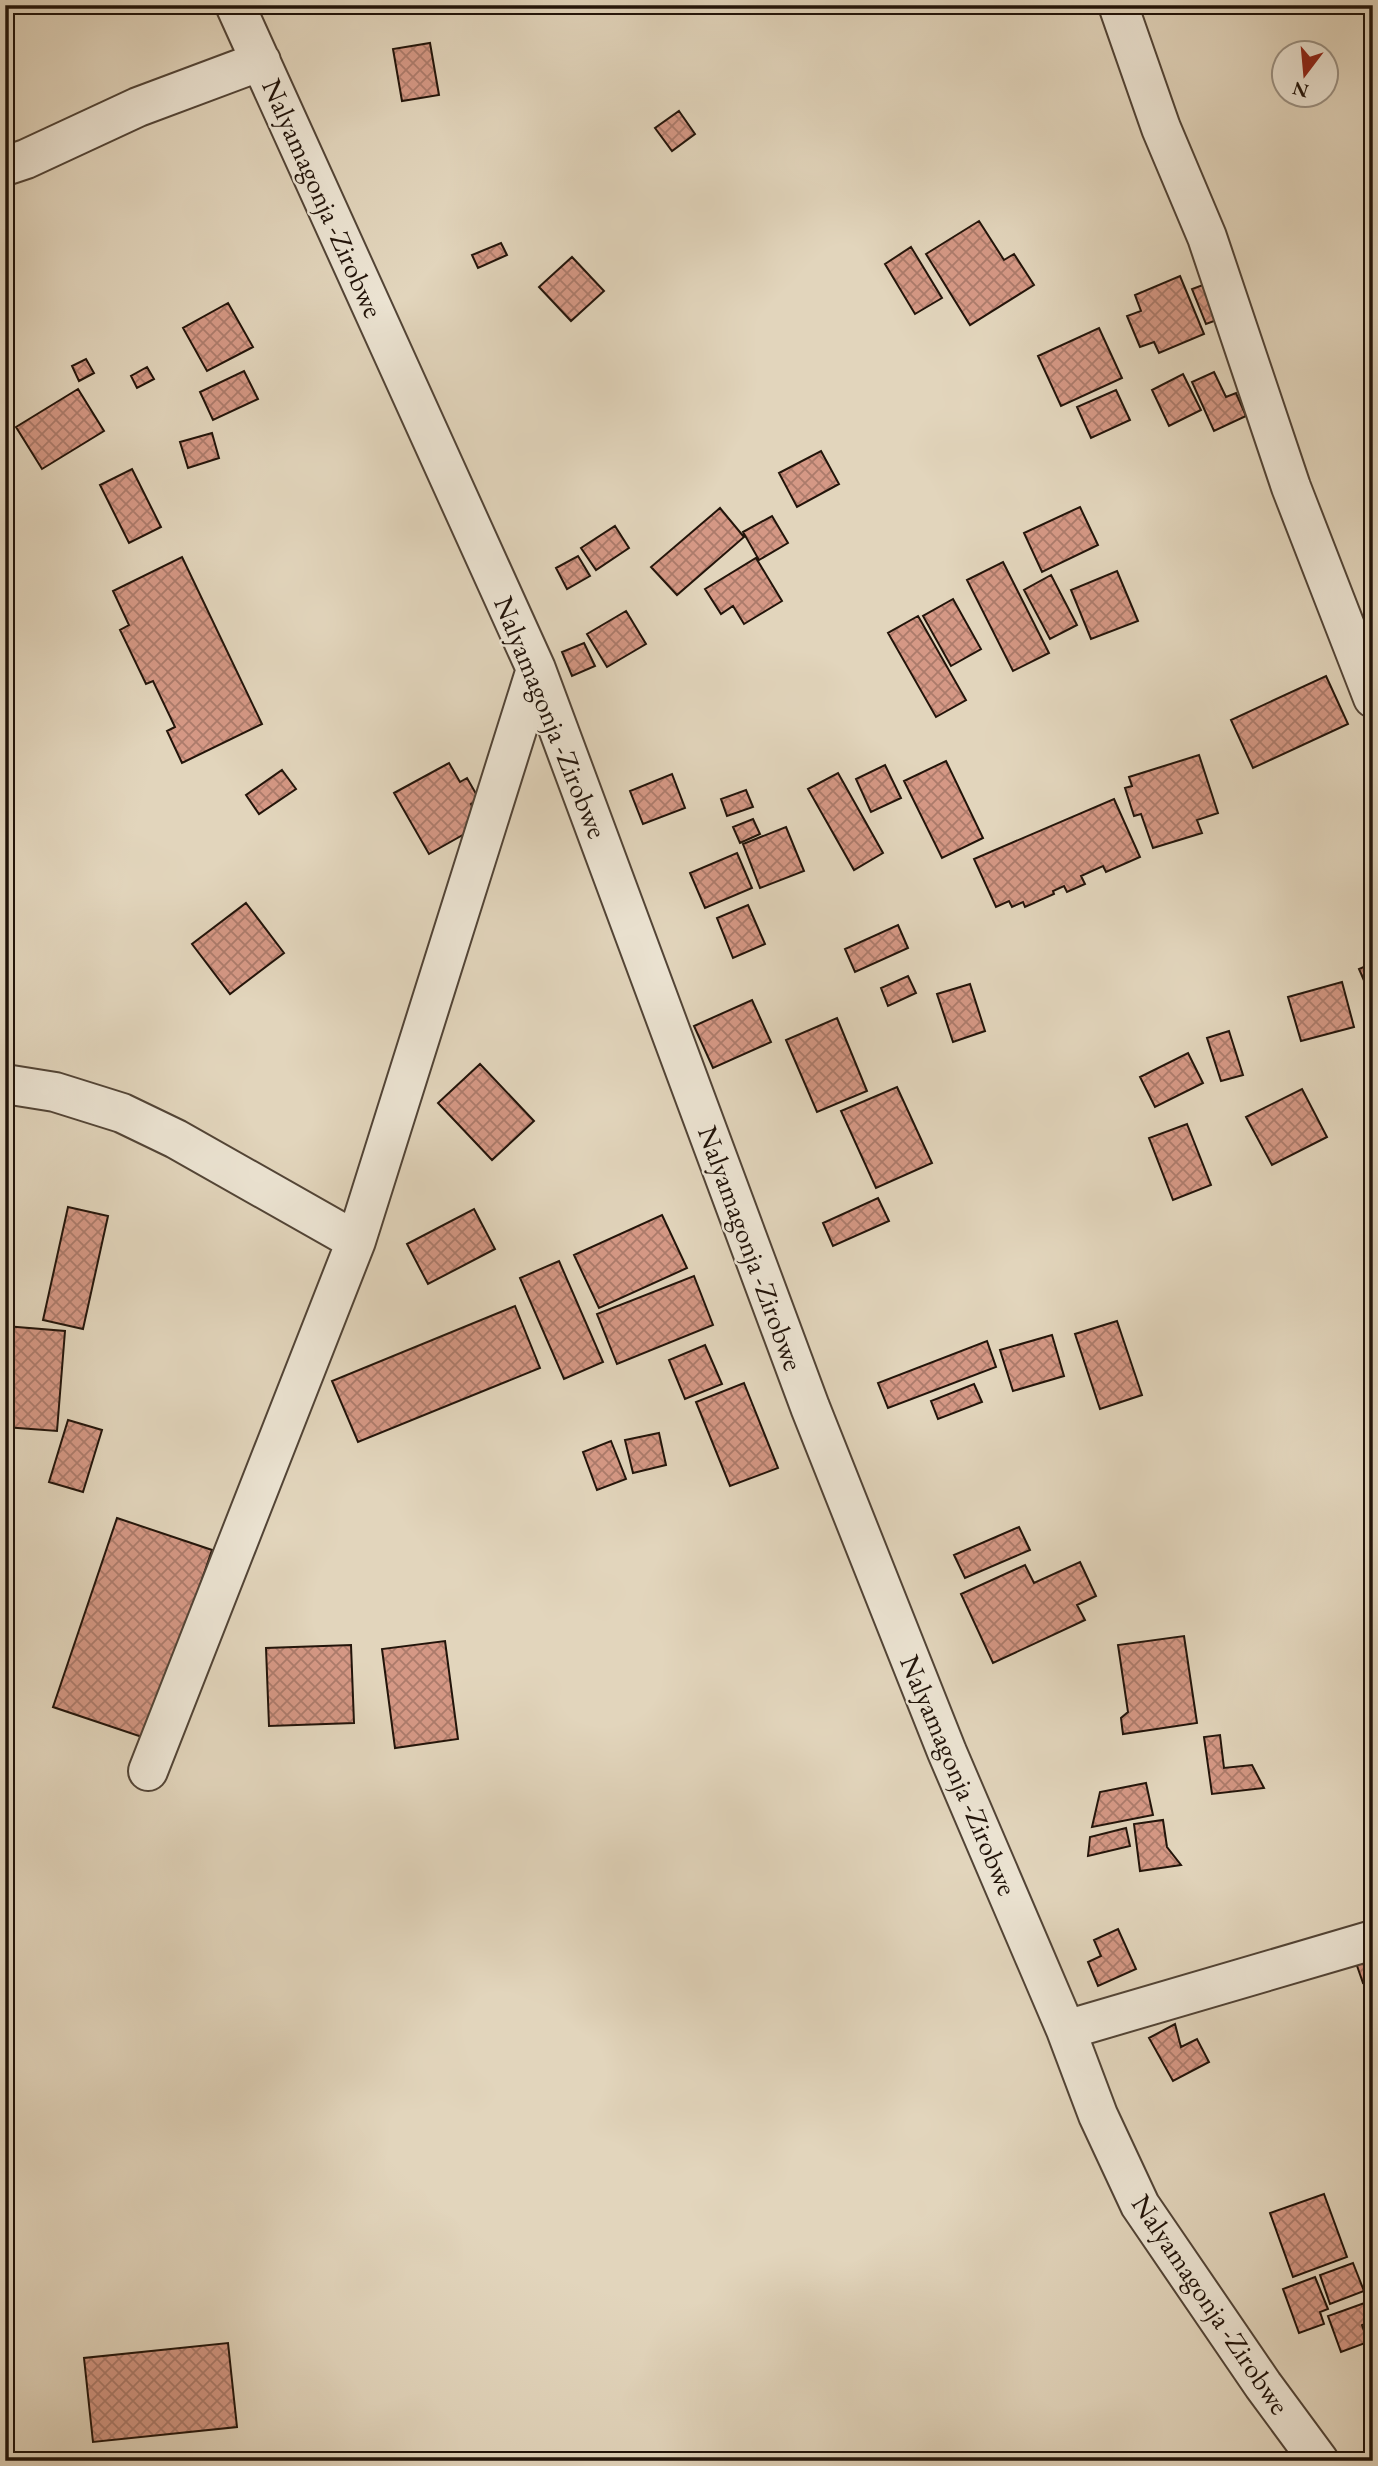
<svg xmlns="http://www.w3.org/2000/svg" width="1378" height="2466" font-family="'EB Garamond',serif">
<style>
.building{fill:url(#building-cross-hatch);stroke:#22140a;stroke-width:2}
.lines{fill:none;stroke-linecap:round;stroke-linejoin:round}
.minor-casing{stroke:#524436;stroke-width:42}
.minor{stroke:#ece4d3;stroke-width:38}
.labels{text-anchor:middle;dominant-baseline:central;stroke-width:5;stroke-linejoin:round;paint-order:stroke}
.street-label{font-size:28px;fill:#22140a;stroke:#ece4d3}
</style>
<defs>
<pattern id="building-cross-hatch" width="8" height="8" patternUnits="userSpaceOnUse" patternTransform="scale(1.75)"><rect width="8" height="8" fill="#d59885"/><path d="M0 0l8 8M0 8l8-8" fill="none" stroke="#ac7b6b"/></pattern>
</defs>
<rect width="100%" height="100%" fill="#e2d5bc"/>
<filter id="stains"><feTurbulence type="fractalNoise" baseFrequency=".00286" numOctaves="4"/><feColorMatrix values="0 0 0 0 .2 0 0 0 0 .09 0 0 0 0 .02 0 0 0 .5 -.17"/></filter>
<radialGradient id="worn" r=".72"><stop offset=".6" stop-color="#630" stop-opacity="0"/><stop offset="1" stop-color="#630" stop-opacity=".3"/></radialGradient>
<path class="building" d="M 5,16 L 13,43 L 5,45 Z
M 430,43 L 439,95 L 402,101 L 393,49 Z
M 679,111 L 695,134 L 672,151 L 655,128 Z
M 979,221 L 1004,260 L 1014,254 L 1034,285 L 970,325 L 926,254 Z
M 501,243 L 507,255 L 478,268 L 472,255 Z
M 911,247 L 942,298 L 915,314 L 885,264 Z
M 572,257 L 604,291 L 571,321 L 539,287 Z
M 1180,276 L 1204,334 L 1159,353 L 1154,342 L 1140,347 L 1127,316 L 1141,311 L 1135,295 Z
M 1211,282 L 1225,317 L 1206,324 L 1192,289 Z
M 228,303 L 253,347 L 207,371 L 183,328 Z
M 1099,328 L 1122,378 L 1061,406 L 1038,356 Z
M 86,359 L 94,373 L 79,381 L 72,366 Z
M 147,367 L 154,379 L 137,388 L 131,376 Z
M 244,371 L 258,399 L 213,420 L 200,392 Z
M 1214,372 L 1226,397 L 1236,393 L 1246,416 L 1214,431 L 1192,382 Z
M 1183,374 L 1201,410 L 1169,426 L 1152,390 Z
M 78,389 L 104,431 L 42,469 L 16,427 Z
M 1116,390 L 1130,420 L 1091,438 L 1077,407 Z
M 212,433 L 219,458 L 188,468 L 180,442 Z
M 821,451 L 839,484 L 797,507 L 779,473 Z
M 132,469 L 161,527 L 129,543 L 100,485 Z
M 1080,507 L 1098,545 L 1042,572 L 1024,533 Z
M 720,508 L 744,537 L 677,595 L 651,567 Z
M 772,516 L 788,543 L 759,560 L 743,532 Z
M 615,526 L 629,548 L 596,570 L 581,548 Z
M 578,556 L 590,576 L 567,589 L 556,568 Z
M 182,557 L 262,724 L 182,763 L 167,731 L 175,727 L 153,681 L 146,684 L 120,630 L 129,625 L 113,591 Z
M 756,558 L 782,601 L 744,624 L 733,606 L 721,614 L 705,589 Z
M 1003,562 L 1049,653 L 1013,671 L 967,580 Z
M 1117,571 L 1138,621 L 1091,639 L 1071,590 Z
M 1051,575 L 1077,625 L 1050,639 L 1024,590 Z
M 953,599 L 981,649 L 951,666 L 923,616 Z
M 626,611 L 646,644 L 607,667 L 587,634 Z
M 918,616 L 966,700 L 936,717 L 888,633 Z
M 584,643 L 595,666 L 572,676 L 562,652 Z
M 1326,676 L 1348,724 L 1253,768 L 1231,720 Z
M 1199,755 L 1218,813 L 1197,820 L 1202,833 L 1153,848 L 1141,814 L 1134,816 L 1125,788 L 1132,786 L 1129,777 Z
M 946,761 L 983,838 L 942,858 L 904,781 Z
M 449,763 L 460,782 L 467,778 L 479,799 L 471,804 L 482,824 L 429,854 L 394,793 Z
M 885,765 L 901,798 L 871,812 L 856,779 Z
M 282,770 L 296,789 L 259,814 L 246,795 Z
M 838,773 L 883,853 L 854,870 L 808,789 Z
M 672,774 L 685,808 L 643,824 L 630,791 Z
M 746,790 L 753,807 L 727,816 L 721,799 Z
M 1114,799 L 1140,857 L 1106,872 L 1103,866 L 1081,876 L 1085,884 L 1067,892 L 1064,886 L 1053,891 L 1054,894 L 1025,907 L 1023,902 L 1012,907 L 1009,901 L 996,907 L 974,859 Z
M 753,819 L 760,834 L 740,843 L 733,827 Z
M 786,827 L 804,871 L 760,888 L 743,844 Z
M 737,853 L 752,888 L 705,908 L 690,873 Z
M 246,903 L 284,953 L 230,994 L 192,944 Z
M 748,905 L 765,944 L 733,958 L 717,918 Z
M 898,925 L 908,948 L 855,972 L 845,949 Z
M 1373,963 L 1373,991 L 1369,992 L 1359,969 Z
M 908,976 L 916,993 L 888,1006 L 881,988 Z
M 1342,982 L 1354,1027 L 1301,1041 L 1288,997 Z
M 970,984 L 985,1031 L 953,1042 L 937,994 Z
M 752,1000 L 771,1042 L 713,1068 L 694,1026 Z
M 837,1018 L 867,1091 L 817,1112 L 786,1040 Z
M 1229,1031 L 1243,1075 L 1221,1081 L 1207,1038 Z
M 1188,1053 L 1203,1083 L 1155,1107 L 1140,1077 Z
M 480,1064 L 534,1121 L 492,1160 L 438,1103 Z
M 897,1087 L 932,1163 L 876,1188 L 841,1111 Z
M 1302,1089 L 1327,1137 L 1272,1165 L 1246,1117 Z
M 1187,1124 L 1211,1185 L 1173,1200 L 1149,1138 Z
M 878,1198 L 889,1221 L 833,1246 L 823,1223 Z
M 68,1207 L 108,1216 L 83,1329 L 43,1320 Z
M 474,1209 L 495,1249 L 428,1284 L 407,1244 Z
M 662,1215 L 687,1268 L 599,1308 L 574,1255 Z
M 559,1261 L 603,1362 L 564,1379 L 520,1278 Z
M 694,1276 L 713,1325 L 617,1364 L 597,1314 Z
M 515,1306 L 540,1368 L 358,1442 L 332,1381 Z
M 1117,1321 L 1142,1395 L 1100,1409 L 1075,1334 Z
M 5,1326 L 65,1331 L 57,1431 L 5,1427 Z
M 1052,1335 L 1064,1376 L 1013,1391 L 1000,1350 Z
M 987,1341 L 996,1367 L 888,1408 L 878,1383 Z
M 705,1345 L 722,1384 L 685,1399 L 669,1360 Z
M 744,1383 L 778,1468 L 730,1486 L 696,1402 Z
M 974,1384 L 982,1402 L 938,1419 L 931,1401 Z
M 68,1420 L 102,1430 L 83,1492 L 49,1482 Z
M 659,1433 L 666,1465 L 633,1473 L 625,1440 Z
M 611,1441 L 626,1479 L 597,1490 L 583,1452 Z
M 117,1518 L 212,1550 L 148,1739 L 53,1707 Z
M 1019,1527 L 1030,1550 L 965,1578 L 954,1555 Z
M 1080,1562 L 1096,1596 L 1077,1605 L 1085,1620 L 993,1663 L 961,1594 L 1025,1565 L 1034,1583 Z
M 1184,1636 L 1197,1723 L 1123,1734 L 1121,1718 L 1128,1712 L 1118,1645 Z
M 445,1641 L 458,1739 L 395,1748 L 382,1649 Z
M 351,1645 L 354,1723 L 269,1726 L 266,1648 Z
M 1220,1735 L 1224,1768 L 1252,1765 L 1264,1788 L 1212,1794 L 1204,1737 Z
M 1146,1783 L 1153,1815 L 1092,1827 L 1100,1792 Z
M 1163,1820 L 1167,1847 L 1181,1865 L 1140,1871 L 1134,1824 Z
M 1126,1828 L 1130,1846 L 1088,1856 L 1090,1837 Z
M 1118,1929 L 1136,1969 L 1098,1986 L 1088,1962 L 1101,1956 L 1094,1940 Z
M 1373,1954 L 1373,1980 L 1363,1983 L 1355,1960 Z
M 1175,2024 L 1181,2047 L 1197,2039 L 1209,2062 L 1173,2081 L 1149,2038 Z
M 1324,2194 L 1347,2257 L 1293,2277 L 1270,2213 Z
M 1353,2263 L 1364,2291 L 1330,2304 L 1320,2275 Z
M 1315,2277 L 1328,2309 L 1320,2312 L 1324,2324 L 1299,2333 L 1283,2289 Z
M 1373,2300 L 1373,2321 L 1362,2325 L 1368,2342 L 1341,2352 L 1328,2316 Z
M 228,2343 L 237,2427 L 93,2442 L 84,2358 Z"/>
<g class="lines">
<defs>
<path id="minor" d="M 235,5 L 536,669 L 810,1407 L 947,1752 L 1066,2030 L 1098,2115 L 1140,2205 L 1263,2385 L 1319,2461
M 1118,5 L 1161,128 L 1207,237 L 1291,487 L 1373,698
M 5,166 L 26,159 L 138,107 L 261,61
M 5,1084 L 55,1092 L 122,1113 L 176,1139 L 356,1241
M 148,1771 L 356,1241 L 536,669
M 1066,2030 L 1373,1940"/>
</defs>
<use href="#minor" class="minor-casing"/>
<use href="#minor" class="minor"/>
</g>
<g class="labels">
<g class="street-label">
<text transform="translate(323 198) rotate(66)">Nalyamagonja -Zirobwe</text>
<text transform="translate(551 717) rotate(68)">Nalyamagonja -Zirobwe</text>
<text transform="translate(751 1248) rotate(70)">Nalyamagonja -Zirobwe</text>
<text transform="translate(959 1775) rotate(67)">Nalyamagonja -Zirobwe</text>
<text transform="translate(1211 2304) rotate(56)">Nalyamagonja -Zirobwe</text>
</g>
</g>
<rect width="1378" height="2466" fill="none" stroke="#e2d5bc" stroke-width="28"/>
<rect x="7" y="7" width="1364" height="2452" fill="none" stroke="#22140a" stroke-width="3.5"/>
<rect x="14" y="14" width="1350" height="2438" fill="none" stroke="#22140a" stroke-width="2"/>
<g transform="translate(1305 74) rotate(196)"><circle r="33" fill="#ece4d3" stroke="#9b9183" stroke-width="2"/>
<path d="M0-5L12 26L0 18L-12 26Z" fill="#8f2418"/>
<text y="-10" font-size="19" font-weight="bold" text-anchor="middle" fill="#22140a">N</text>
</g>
<rect width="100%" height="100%" filter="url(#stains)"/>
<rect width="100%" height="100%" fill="url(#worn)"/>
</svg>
